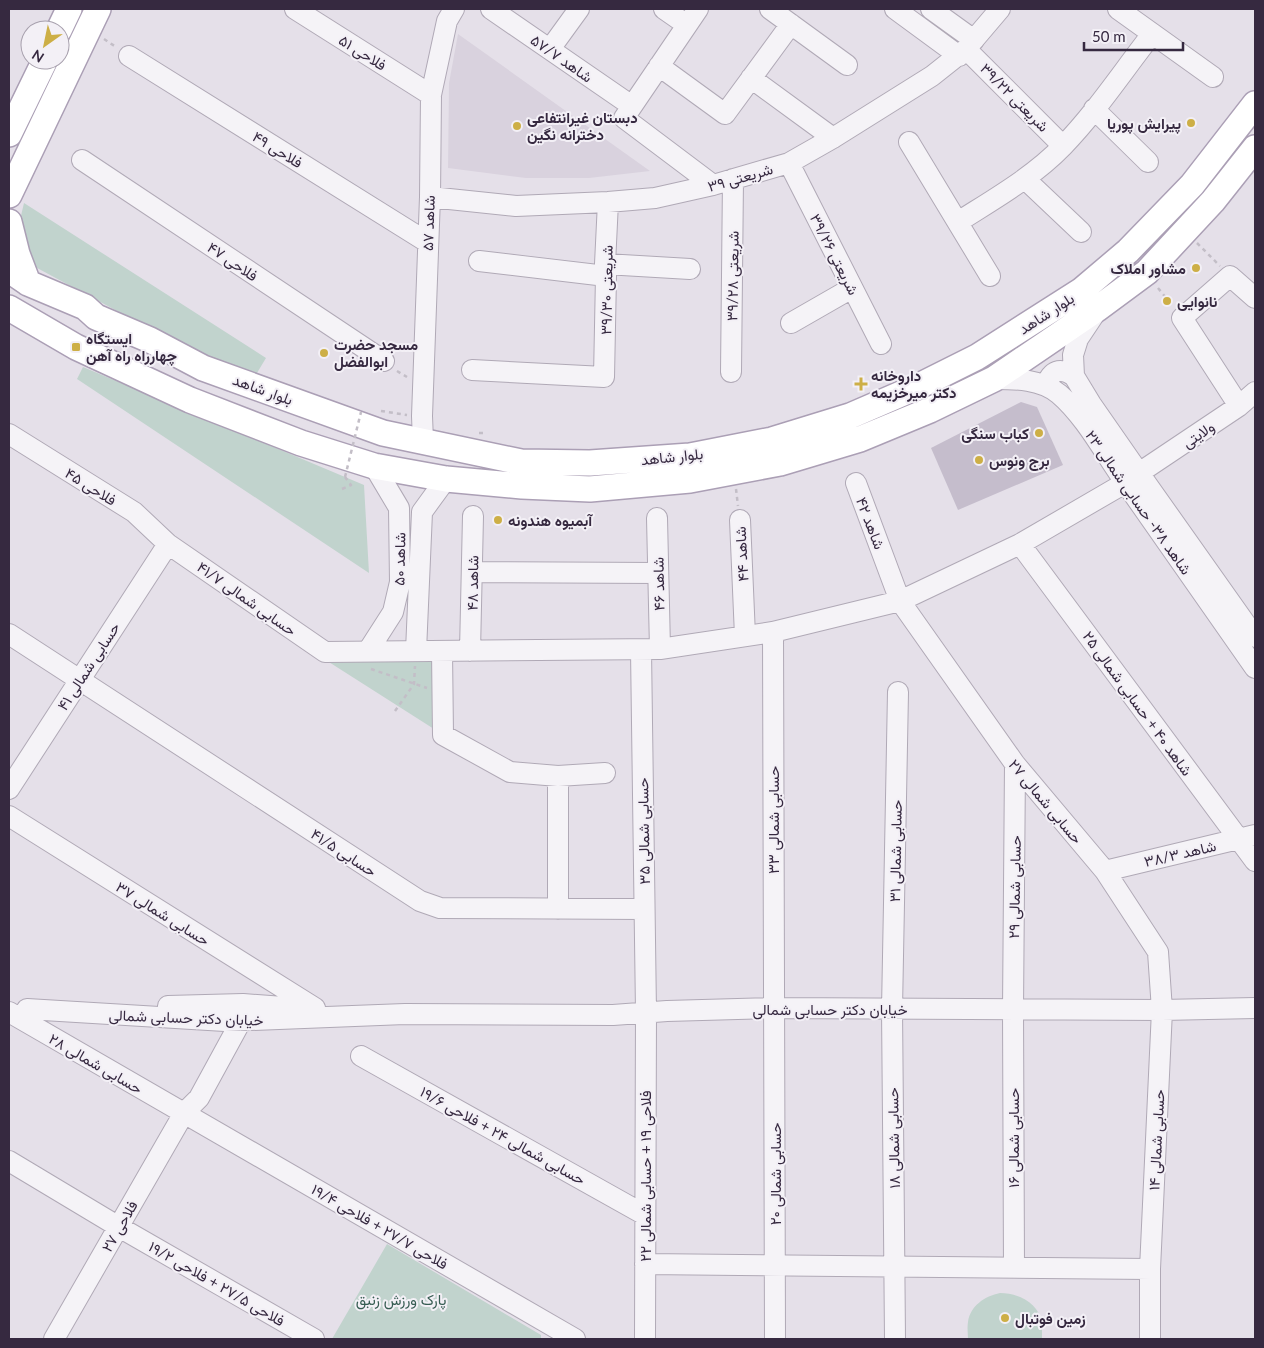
<svg xmlns="http://www.w3.org/2000/svg" width="1264" height="1348" font-family="Lato,Vazirmatn,sans-serif">
<style>
.built{fill:#d9d2de}
.green{fill:#c1d3cd}
.building{fill:#c5bdcc}
.lines{fill:none;stroke-linecap:round;stroke-linejoin:round}
.minor-casing{stroke:#b0a9b6;stroke-width:22}
.major-casing{stroke:#ab9fb5;stroke-width:28}
.path{stroke:#c3bec7;stroke-width:2.5;stroke-dasharray:4 4;stroke-linecap:butt}
.minor{stroke:#f5f3f7;stroke-width:20}
.major{stroke:#fff;stroke-width:25}
.path-bridge{stroke:#c3bec7;stroke-width:2.5;stroke-dasharray:4 4;stroke-linecap:butt}
.poi-dot{fill:#cdaf46;stroke:#f3f0f6;stroke-width:2}
.labels{text-anchor:middle;dominant-baseline:central;stroke-width:4;stroke-linejoin:round;paint-order:stroke}
.street-label{font-size:15px;fill:#362940;stroke:#f3f0f6}
.poi-label{font-size:15px;font-weight:bold;fill:#362940;stroke:#f3f0f6;text-anchor:start}
.park-label{font-size:15px;fill:#365c52;stroke:#f3f0f6}
</style>
<rect width="100%" height="100%" fill="#e5e0e9"/>
<path class="built" d="M 458,34 L 650,171 L 589,178 L 526,178 L 448,168 L 449,83 Z"/>
<path class="green" d="M 24,203 L 266,358 L 251,383 L 26,262 L 15,241 Z
M 83,367 L 364,485 L 369,573 L 77,379 Z
M 321,657 L 435,661 L 434,729 Z
M 387,1244 L 541,1335 L 541,1339 L 332,1339 Z
M 1000,1293 C 1018,1293 1039,1303 1042,1323 C 1042,1328 1042,1334 1042,1339 L 968,1339 C 968,1334 967,1328 968,1322 C 970,1306 985,1296 1000,1293 Z"/>
<path class="building" d="M 1021,402 L 1037,407 L 1063,465 L 958,510 L 931,448 Z"/>
<g class="lines">
<defs>
<path id="minor" d="M 295,9 L 431,95
M 491,9 L 632,106
M 664,9 L 687,25
M 698,9 L 624,118 L 713,185
M 770,9 L 847,65
M 895,9 L 959,56
M 931,9 L 974,40
M 1118,9 L 1213,77
M 550,49 L 579,9
M 966,49 L 1063,146
M 129,56 L 427,242
M 659,66 L 725,114 L 791,24
M 751,78 L 833,138
M 1094,109 L 1148,162
M 909,142 L 990,276
M 82,160 L 384,361
M 789,163 L 881,344
M 1025,179 L 1081,232
M 430,197 L 516,206 L 608,202 L 655,198 L 713,185 L 789,163 L 833,138 L 932,76 L 966,49 L 1000,9
M 958,222 C 994,199 1033,177 1063,146 C 1096,112 1123,71 1152,34
M 479,261 L 606,276
M 605,264 L 690,269
M 1096,312 L 1078,339 L 1073,355 L 1074,376 L 1091,404 L 1139,473 L 1255,637
M 791,323 L 852,288
M 472,370 L 604,377 L 606,276 L 605,264 L 608,202
M 731,372 L 733,179
M 994,379 C 1016,379 1041,379 1059,394 C 1086,417 1106,456 1127,485 C 1169,546 1212,607 1255,668
M 1046,386 C 1051,370 1060,367 1074,376
M 1239,406 L 1182,318 L 1230,276 L 1255,298
M 9,434 L 134,512 L 168,544 L 325,652 L 660,649 L 773,632 L 900,601 L 1020,544 L 1125,483
M 423,441 L 422,416 L 430,197 L 431,95 L 447,21 L 454,9
M 1139,473 L 1239,406 L 1255,392
M 856,483 L 900,601 L 1015,764 L 1105,871 L 1158,952 L 1162,1010 L 1150,1269 L 1150,1339
M 657,518 L 660,649
M 740,520 L 745,636
M 1020,544 L 1255,861
M 472,572 L 658,573
M 773,632 L 775,1339
M 9,634 L 420,901 L 440,908 L 644,909
M 641,650 L 646,1012 L 645,1339
M 368,651 L 393,612 L 400,582 L 399,508 L 374,466
M 416,651 L 422,512 L 446,479
M 442,651 L 443,735 L 510,772 L 558,776 L 605,773
M 470,651 L 473,516
M 558,776 L 558,909
M 9,789 L 168,544
M 9,816 L 315,1008
M 1105,871 L 1255,835
M 168,1006 L 243,1004 L 297,1008
M 27,1009 L 225,1021 L 405,1014 L 613,1015 L 667,1011 L 774,1008 L 1162,1010 L 1255,1008
M 9,1012 L 575,1339
M 361,1056 L 645,1215
M 9,1161 L 119,1227 L 314,1339
M 645,1264 L 1150,1269
M 1014,1267 L 1013,1009 L 1015,764
M 54,1339 L 184,1113 L 199,1098 L 241,1021 L 242,1011
M 895,1339 L 892,1009 L 898,692"/>
<path id="major" d="M 59,30 L 69,9
M 9,134 L 45,60
M 9,195 L 98,9
M 9,222 L 17,254 L 28,283
M 9,270 L 28,283 L 85,307 L 96,317 L 150,340 L 203,368 L 383,433 L 521,462 L 590,463 L 690,456 L 772,440 L 850,416 L 917,387 L 977,357 L 1082,290 L 1128,251 L 1192,185 L 1255,104
M 9,308 L 76,347 L 190,400 L 301,443 L 374,466 L 446,479 L 522,486 L 590,489 L 690,480 L 780,463 L 860,439 L 930,410 L 994,379 L 1097,309 L 1147,272 L 1213,201 L 1255,148"/>
</defs>
<use href="#minor" class="minor-casing"/>
<use href="#major" class="major-casing"/>
<path class="path" d="M 104,39 L 116,47
M 1197,243 L 1220,266
M 1158,288 L 1172,305
M 397,371 L 407,377
M 381,411 L 407,415
M 479,433 L 486,433
M 342,489 L 351,485 L 345,477
M 736,489 L 738,506
M 371,669 L 427,688
M 395,711 L 414,684 L 415,666"/>
<use href="#minor" class="minor"/>
<use href="#major" class="major"/>
<path class="path-bridge" d="M 345,477 L 361,412"/>
</g>
<g class="poi-dot">
<circle cx="1191" cy="123" r="5"/>
<circle cx="517" cy="126" r="5"/>
<circle cx="1196" cy="268" r="5"/>
<circle cx="1167" cy="301" r="5"/>
<rect x="71" y="342" width="10" height="10" rx="2.5"/>
<circle cx="324" cy="353" r="5"/>
<path d="M858.5 376.5h5v5h5v5h-5v5h-5v-5h-5v-5h5z"/>
<circle cx="1039" cy="433" r="5"/>
<circle cx="979" cy="460" r="5"/>
<circle cx="498" cy="520" r="5"/>
<circle cx="1005" cy="1318" r="5"/>
</g>
<g class="labels">
<g class="street-label">
<text transform="translate(363 52) rotate(32)">فلاحی ۵۱</text>
<text transform="translate(562 58) rotate(35)">شاهد ۵۷/۷</text>
<text transform="translate(1015 97) rotate(45)">شریعتی ۳۹/۲۲</text>
<text transform="translate(278 149) rotate(32)">فلاحی ۴۹</text>
<text transform="translate(740 177) rotate(-16)">شریعتی ۳۹</text>
<text transform="translate(428 223) rotate(-88)">شاهد ۵۷</text>
<text transform="translate(835 254) rotate(63)">شریعتی ۳۹/۲۶</text>
<text transform="translate(233 261) rotate(34)">فلاحی ۴۷</text>
<text transform="translate(732 276) rotate(-89)">شریعتی ۳۹/۲۸</text>
<text transform="translate(606 290) rotate(-89)">شریعتی ۳۹/۳۰</text>
<text transform="translate(1046 313) rotate(-33)">بلوار شاهد</text>
<text transform="translate(263 389) rotate(20)">بلوار شاهد</text>
<text transform="translate(1198 434) rotate(-34)">ولایتی</text>
<text transform="translate(672 456) rotate(-6)">بلوار شاهد</text>
<text transform="translate(91 486) rotate(32)">فلاحی ۴۵</text>
<text transform="translate(1139 502) rotate(55)">شاهد ۳۸- حسابی شمالی ۲۳</text>
<text transform="translate(871 523) rotate(69)">شاهد ۴۲</text>
<text transform="translate(741 554) rotate(-93)">شاهد ۴۴</text>
<text transform="translate(399 559) rotate(-89)">شاهد ۵۰</text>
<text transform="translate(472 583) rotate(-89)">شاهد ۴۸</text>
<text transform="translate(658 584) rotate(-91)">شاهد ۴۶</text>
<text transform="translate(247 598) rotate(35)">حسابی شمالی ۴۱/۷</text>
<text transform="translate(88 666) rotate(-57)">حسابی شمالی ۴۱</text>
<text transform="translate(1138 703) rotate(54)">شاهد ۴۰ + حسابی شمالی ۲۵</text>
<text transform="translate(1046 801) rotate(50)">حسابی شمالی ۲۷</text>
<text transform="translate(773 820) rotate(-90)">حسابی شمالی ۳۳</text>
<text transform="translate(643 831) rotate(-91)">حسابی شمالی ۳۵</text>
<text transform="translate(895 851) rotate(-89)">حسابی شمالی ۳۱</text>
<text transform="translate(344 852) rotate(33)">حسابی ۴۱/۵</text>
<text transform="translate(1180 853) rotate(-13)">شاهد ۳۸/۳</text>
<text transform="translate(1014 887) rotate(-89)">حسابی شمالی ۲۹</text>
<text transform="translate(163 913) rotate(32)">حسابی شمالی ۳۷</text>
<text x="830" y="1009">خیابان دکتر حسابی شمالی</text>
<text transform="translate(186 1017) rotate(2)">خیابان دکتر حسابی شمالی</text>
<text transform="translate(96 1063) rotate(30)">حسابی شمالی ۲۸</text>
<text transform="translate(503 1135) rotate(29)">حسابی شمالی ۲۴ + فلاحی ۱۹/۶</text>
<text transform="translate(893 1138) rotate(-91)">حسابی شمالی ۱۸</text>
<text transform="translate(1013 1138) rotate(-90)">حسابی شمالی ۱۶</text>
<text transform="translate(1156 1140) rotate(-87)">حسابی شمالی ۱۴</text>
<text transform="translate(775 1174) rotate(-90)">حسابی شمالی ۲۰</text>
<text transform="translate(645 1176) rotate(-90)">فلاحی ۱۹ + حسابی شمالی ۲۲</text>
<text transform="translate(119 1226) rotate(-60)">فلاحی ۲۷</text>
<text transform="translate(380 1226) rotate(30)">فلاحی ۲۷/۷ + فلاحی ۱۹/۴</text>
<text transform="translate(217 1283) rotate(30)">فلاحی ۲۷/۵ + فلاحی ۱۹/۲</text>
</g>
<g class="poi-label">
<text x="527" y="117">دبستان غیرانتفاعی<tspan x="527" dy="17">دخترانه نگین</tspan></text>
<text x="1181" y="123" text-anchor="end">پیرایش پوریا</text>
<text x="1186" y="268" text-anchor="end">مشاور املاک</text>
<text x="1177" y="301">نانوایی</text>
<text x="86" y="338">ایستگاه<tspan x="86" dy="17">چهارراه راه آهن</tspan></text>
<text x="334" y="344">مسجد حضرت<tspan x="334" dy="17">ابوالفضل</tspan></text>
<text x="871" y="375">داروخانه<tspan x="871" dy="17">دکتر میرخزیمه</tspan></text>
<text x="1029" y="433" text-anchor="end">کباب سنگی</text>
<text x="989" y="460">برج ونوس</text>
<text x="508" y="520">آبمیوه هندونه</text>
<text x="1015" y="1318">زمین فوتبال</text>
</g>
<g class="park-label">
<text x="401" y="1299">پارک ورزش زنبق</text>
</g>
</g>
<rect width="1264" height="1348" fill="none" stroke="#362940" stroke-width="20"/>
<g transform="translate(45 45) rotate(213)"><circle r="24" fill="#f3f0f6" stroke="#a7a0ad"/>
<path d="M0-4L9 19L0 12L-9 19Z" fill="#cdaf46"/>
<text y="-8" font-size="14" font-weight="bold" text-anchor="middle" fill="#362940">N</text>
</g>
<path d="M1084 42v8h99v-8" fill="none" stroke="#362940" stroke-width="2.5"/>
<text x="1092" y="42" font-size="15" fill="#362940" stroke="#f3f0f6" stroke-width="4" paint-order="stroke">50 m</text>
</svg>
